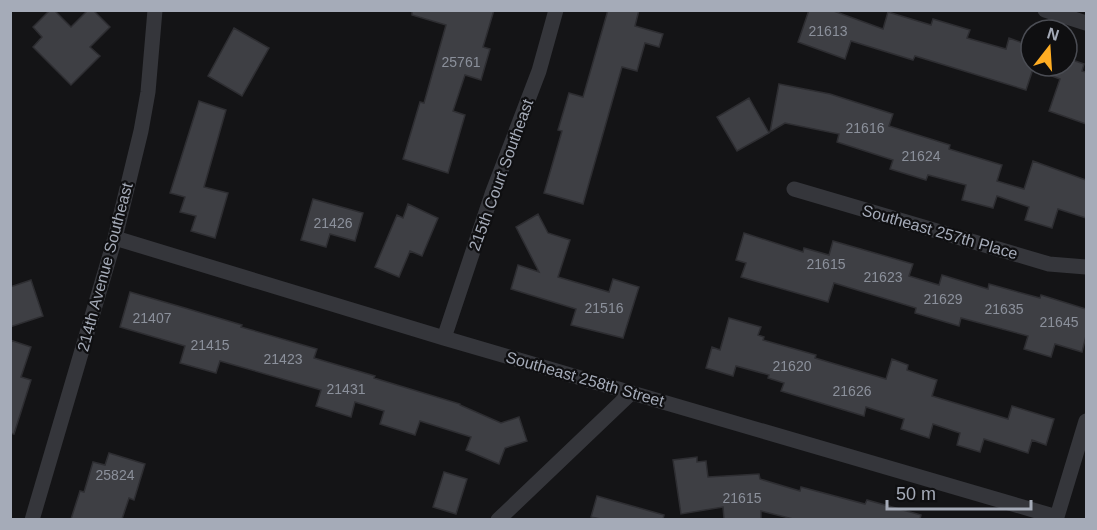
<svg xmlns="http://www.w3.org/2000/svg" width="1097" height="530" font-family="Helvetica,sans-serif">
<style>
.building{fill:#3e3f44;stroke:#2e2e32;stroke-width:1.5}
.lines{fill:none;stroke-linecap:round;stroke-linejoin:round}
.street{stroke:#35363b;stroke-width:15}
.labels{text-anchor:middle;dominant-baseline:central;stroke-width:4.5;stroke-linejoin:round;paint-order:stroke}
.number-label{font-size:14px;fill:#8b909b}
.street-label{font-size:16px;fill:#a5abb8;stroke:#0f0f11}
</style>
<rect width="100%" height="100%" fill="#141416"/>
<path class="building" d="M 50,10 L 54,10 L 71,27 L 88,10 L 93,10 L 110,27 L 90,47 L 100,56 L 71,85 L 33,47 L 42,37 L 33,27 Z
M 412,10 L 494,10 L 483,47 L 490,49 L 481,80 L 465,75 L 453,111 L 465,115 L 448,173 L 403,159 L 420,102 L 424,103 L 446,25 L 412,15 Z
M 608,10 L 639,10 L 635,26 L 663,34 L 659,47 L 645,43 L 637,71 L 622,67 L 583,204 L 544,193 L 562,131 L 558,130 L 569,93 L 583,97 Z
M 809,10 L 831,10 L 883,29 L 888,12 L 931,25 L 933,19 L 970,30 L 967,38 L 1006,49 L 1009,38 L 1031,46 L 1031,66 L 1067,66 L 1067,58 L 1084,64 L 1082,71 L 1086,72 L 1086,124 L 1049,111 L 1060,79 L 1033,69 L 1026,90 L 915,56 L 913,60 L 851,41 L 845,59 L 798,42 Z
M 234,28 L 269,48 L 242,96 L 208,76 Z
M 779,84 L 830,94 L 893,114 L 889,126 L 950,145 L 949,149 L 1002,165 L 997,181 L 1024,189 L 1033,161 L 1086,180 L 1086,218 L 1058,209 L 1052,228 L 1025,220 L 1029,207 L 997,196 L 993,208 L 962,200 L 966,185 L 928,175 L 926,180 L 890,169 L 893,160 L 837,142 L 839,134 L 785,123 L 770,132 Z
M 749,98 L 769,133 L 737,151 L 717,117 Z
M 199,101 L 226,110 L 204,187 L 228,193 L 215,238 L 191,231 L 196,216 L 180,212 L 185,197 L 170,193 Z
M 313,199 L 363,213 L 355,241 L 330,234 L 326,247 L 301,240 Z
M 408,204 L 438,218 L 422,256 L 410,251 L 399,277 L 375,267 L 397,215 L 403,218 Z
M 538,214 L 548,233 L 570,240 L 558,277 L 609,292 L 613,279 L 639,287 L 623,338 L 571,325 L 576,309 L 511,289 L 518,265 L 539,272 L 516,227 Z
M 744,233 L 803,252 L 804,248 L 829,255 L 833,241 L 913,264 L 909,276 L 939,285 L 942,275 L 988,289 L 989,284 L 1040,298 L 1041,295 L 1086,309 L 1086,336 L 1082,352 L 1055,344 L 1051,357 L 1024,349 L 1028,336 L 961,318 L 959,326 L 915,313 L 916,308 L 834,283 L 828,302 L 741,277 L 746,263 L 736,260 Z
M 31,280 L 43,316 L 10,327 L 10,287 Z
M 130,292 L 185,308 L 242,325 L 241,327 L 317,349 L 314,358 L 375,376 L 374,378 L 460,404 L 460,405 L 501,423 L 519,417 L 527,441 L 505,448 L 499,464 L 466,450 L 471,437 L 420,421 L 415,435 L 380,424 L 384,411 L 355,402 L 351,417 L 316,406 L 321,390 L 220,361 L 216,373 L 180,363 L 185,346 L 120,327 Z
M 729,318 L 761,327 L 758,335 L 764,337 L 763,340 L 816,355 L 815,358 L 886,379 L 892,359 L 908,365 L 907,370 L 937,380 L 932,396 L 1008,419 L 1012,406 L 1054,419 L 1046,445 L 1032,440 L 1028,453 L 984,439 L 980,452 L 957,445 L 960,433 L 933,424 L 929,438 L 901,429 L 904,419 L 866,407 L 864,416 L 781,391 L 784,383 L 768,378 L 769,375 L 736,366 L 733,376 L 706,368 L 712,347 L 720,350 Z
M 10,340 L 31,347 L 21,377 L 31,380 L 14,434 L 10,433 Z
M 109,453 L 145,464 L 134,500 L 129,498 L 122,519 L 71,519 L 80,491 L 84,492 L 93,462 L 105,465 Z
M 697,457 L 697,462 L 706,461 L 708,477 L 759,474 L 760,479 L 800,491 L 801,487 L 865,504 L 867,500 L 921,515 L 920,519 L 793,519 L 761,511 L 761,519 L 724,519 L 723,507 L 681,514 L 673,460 Z
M 444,472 L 467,479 L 456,514 L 433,507 Z
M 597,496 L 664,515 L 663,519 L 601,519 L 591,517 Z"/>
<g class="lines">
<path class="street" d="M 1045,10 L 1086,23
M 794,189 L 1049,264 L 1086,267
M 115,238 L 444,338 L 1057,517
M 444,338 L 492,194 L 539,71 L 556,10
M 32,520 L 115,238 L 141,131 L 148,92 L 155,10
M 498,520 L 631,393
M 1056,520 L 1086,421"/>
</g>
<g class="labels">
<g class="number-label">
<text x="828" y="31">21613</text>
<text x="461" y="62">25761</text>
<text x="865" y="128">21616</text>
<text x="921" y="156">21624</text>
<text x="333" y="223">21426</text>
<text x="826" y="264">21615</text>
<text x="883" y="277">21623</text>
<text x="943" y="299">21629</text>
<text x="604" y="308">21516</text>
<text x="1004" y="309">21635</text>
<text x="152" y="318">21407</text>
<text x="1059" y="322">21645</text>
<text x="210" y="345">21415</text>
<text x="283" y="359">21423</text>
<text x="792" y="366">21620</text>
<text x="346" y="389">21431</text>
<text x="852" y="391">21626</text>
<text x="115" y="475">25824</text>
<text x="742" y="498">21615</text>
</g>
<g class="street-label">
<text transform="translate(501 175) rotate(-70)">215th Court Southeast</text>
<text transform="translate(940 232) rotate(16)">Southeast 257th Place</text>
<text transform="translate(105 267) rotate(-75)">214th Avenue Southeast</text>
<text transform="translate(585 379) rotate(16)">Southeast 258th Street</text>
</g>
</g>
<rect width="1097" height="530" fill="none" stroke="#a5abb8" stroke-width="24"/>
<g transform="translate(1049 48) rotate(17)"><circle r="28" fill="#0f0f11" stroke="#4b4d54" stroke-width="1.5"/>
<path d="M0-4.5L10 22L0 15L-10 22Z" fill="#ffad23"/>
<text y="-9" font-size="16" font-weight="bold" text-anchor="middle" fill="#a5abb8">N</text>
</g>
<path d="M887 500v9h144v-9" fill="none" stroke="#a5abb8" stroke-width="3"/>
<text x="896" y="500" font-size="18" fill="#a5abb8" stroke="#0f0f11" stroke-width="4.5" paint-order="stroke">50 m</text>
</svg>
